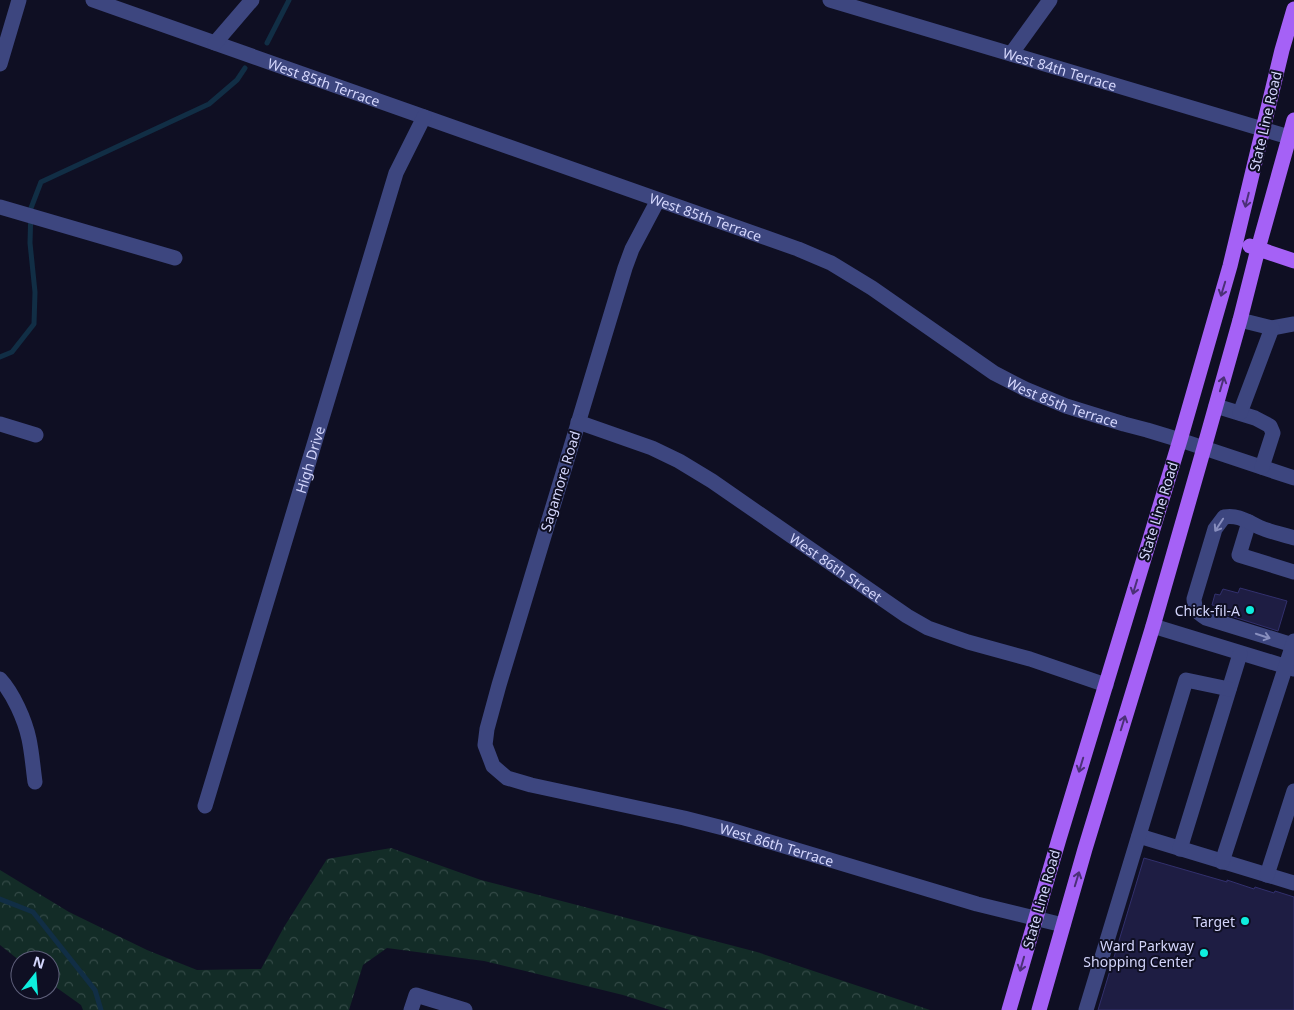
<svg xmlns="http://www.w3.org/2000/svg" width="1294" height="1010" font-family="'Noto Sans',sans-serif">
<style>
.forest{fill:url(#forest-crowns)}
.lines{fill:none;stroke-linecap:round;stroke-linejoin:round}
.stream{stroke:#112e45;stroke-width:5}
.building{fill:#1e1d43;stroke:#32306d}
.minor{stroke:#3d467f;stroke-width:15}
.major{stroke:#a561f6;stroke-width:15}
.oneway{stroke:#4b3077}
.oneway2{stroke:#888ebe}
.poi-dot{fill:#0eeede;stroke:#0f0f23;stroke-width:2}
.labels{text-anchor:middle;dominant-baseline:central;stroke-width:4;stroke-linejoin:round;paint-order:stroke}
.street-label{font-size:14px;fill:#d4d6fc;stroke:#0f0f23}
.poi-label{font-size:14px;fill:#d4d6fc;stroke:#0f0f23;text-anchor:end}
</style>
<defs>
<pattern id="forest-crowns" width="20" height="18" patternUnits="userSpaceOnUse" patternTransform="scale(1.25)"><rect width="20" height="18" fill="#132c27"/><path d="M2 6a3 3 0 1 1 6 0M12 15a3 3 0 1 1 6 0" fill="none" stroke="#344a47"/></pattern>
</defs>
<rect width="100%" height="100%" fill="#0f0f23"/>
<path class="forest" d="M 391,848 L 481,880 L 757,952 L 930,1010 L 670,1010 L 623,995 L 484,961 L 387,948 L 363,965 L 349,1010 L 83,1010 L 81,1005 L 50,983 L 50,960 L 20,960 L 20,961 L 0,945 L 0,870 L 69,912 L 147,950 L 197,970 L 261,969 L 284,927 L 327,859 Z"/>
<g class="lines">
<path class="stream" d="M 267,43 L 289,0
M 0,357 L 12,352 L 34,324 L 35,292 L 30,243 L 31,208 L 41,182 L 209,104 L 237,80 L 245,68
M 0,899 L 33,912 L 95,990 L 101,1010"/>
</g>
<path class="building" d="M 1240,588 L 1287,601 L 1278,631 L 1215,611 L 1217,606 L 1212,605 L 1215,594 L 1220,595 L 1223,589 L 1238,593 Z
M 1144,858 L 1227,882 L 1227,880 L 1254,889 L 1255,887 L 1274,893 L 1275,891 L 1294,897 L 1294,1010 L 1098,1010 Z"/>
<g class="lines">
<g class="minor">
<path id="s1" d="M 93,0 L 798,249 L 831,263 L 872,288 L 994,373 L 1025,389 L 1066,406 L 1124,424 L 1147,430 L 1180,440 L 1294,478"/>
<path id="s2" d="M 830,0 L 1289,137"/>
<path d="M 215,43 L 252,0"/>
<path d="M 1011,54 L 1050,0"/>
<path d="M 0,64 L 19,0"/>
<path id="s3" d="M 658,200 L 632,249 L 625,268 L 499,685 L 487,729 L 485,745 L 493,766 L 507,778 L 531,785 L 684,818 L 727,829 L 977,904 L 1063,925"/>
<path d="M 0,207 L 175,258"/>
<path d="M 1272,328 L 1294,324"/>
<path d="M 1216,406 L 1255,418 L 1270,426 L 1273,433 L 1262,467"/>
<path d="M 1240,413 L 1272,328 L 1240,320"/>
<path id="s4" d="M 578,422 L 652,448 L 679,461 L 712,481 L 907,616 L 928,628 L 968,642 L 1030,659 L 1106,685"/>
<path d="M 0,424 L 36,435"/>
<path d="M 1249,522 L 1239,555 L 1294,572"/>
<path d="M 1153,626 L 1294,669"/>
<path d="M 1293,645 L 1206,618 C 1196,612 1195,610 1194,599 L 1215,529 L 1224,517 C 1240,515 1246,521 1259,527 C 1270,532 1282,534 1294,538"/>
<path d="M 0,679 C 13,693 25,720 29,739 C 32,753 33,768 35,782"/>
<path id="s5" d="M 205,806 L 396,173 L 424,117"/>
<path d="M 1139,836 L 1294,883"/>
<path d="M 1180,849 L 1240,654"/>
<path d="M 1222,862 L 1294,641"/>
<path d="M 1267,875 L 1294,791"/>
<path d="M 411,1010 L 416,995 L 465,1010"/>
<path d="M 1086,1010 L 1186,680 L 1229,689"/>
</g>
<path class="major" d="M 1250,246 L 1294,261
M 1009,1010 L 1059,839 L 1180,440 L 1230,266 L 1282,50 L 1294,9
M 1039,1010 L 1085,849 L 1153,626 L 1204,448 L 1240,320 L 1258,249 L 1294,120"/>
</g>
<defs><path id="oneway-shaft" d="M-6 0H5M1.5-3L5.5 0L1.5 3" fill="none" stroke-width="1.6" stroke-linecap="round" stroke-linejoin="round" transform="scale(1.25)"/></defs>
<g class="oneway">
<use href="#oneway-shaft" transform="translate(1247 200) rotate(104)"/>
<use href="#oneway-shaft" transform="translate(1223 289) rotate(107)"/>
<use href="#oneway-shaft" transform="translate(1222 384) rotate(-74)"/>
<use href="#oneway-shaft" transform="translate(1135 587) rotate(107)"/>
<use href="#oneway-shaft" transform="translate(1123 723) rotate(-73)"/>
<use href="#oneway-shaft" transform="translate(1081 765) rotate(107)"/>
<use href="#oneway-shaft" transform="translate(1077 879) rotate(-73)"/>
<use href="#oneway-shaft" transform="translate(1022 964) rotate(106)"/>
</g>
<g class="oneway2">
<use href="#oneway-shaft" transform="translate(1219 525) rotate(123)"/>
<use href="#oneway-shaft" transform="translate(1263 636) rotate(18)"/>
</g>
<g class="poi-dot">
<circle cx="1250" cy="610" r="5"/>
<circle cx="1245" cy="921" r="5"/>
<circle cx="1204" cy="953" r="5"/>
</g>
<g class="labels">
<g class="street-label">
<text stroke="none"><textPath href="#s2" startOffset="240">West 84th Terrace</textPath></text>
<text stroke="none"><textPath href="#s1" startOffset="245">West 85th Terrace</textPath></text>
<text transform="translate(1265 121) rotate(-77)">State Line Road</text>
<text stroke="none"><textPath href="#s1" startOffset="650">West 85th Terrace</textPath></text>
<text stroke="none"><textPath href="#s1" startOffset="1055">West 85th Terrace</textPath></text>
<text stroke="none"><textPath href="#s5" startOffset="362">High Drive</textPath></text>
<text transform="translate(560 481) rotate(-73)">Sagamore Road</text>
<text transform="translate(1158 511) rotate(-73)">State Line Road</text>
<text stroke="none"><textPath href="#s4" startOffset="298">West 86th Street</textPath></text>
<text stroke="none"><textPath href="#s3" startOffset="892">West 86th Terrace</textPath></text>
<text transform="translate(1041 899) rotate(-74)">State Line Road</text>
</g>
<g class="poi-label">
<text x="1240" y="610">Chick-fil-A</text>
<text x="1235" y="921">Target</text>
<text x="1194" y="945">Ward Parkway<tspan x="1194" dy="16">Shopping Center</tspan></text>
</g>
</g>
<g transform="translate(35 975) rotate(17)"><circle r="24" fill="#0f0f23" stroke="#5e5f7a"/>
<path d="M0-4L9 19L0 12L-9 19Z" fill="#0eeede"/>
<text y="-8" font-size="14" font-weight="bold" text-anchor="middle" fill="#d4d6fc">N</text>
</g>
</svg>
